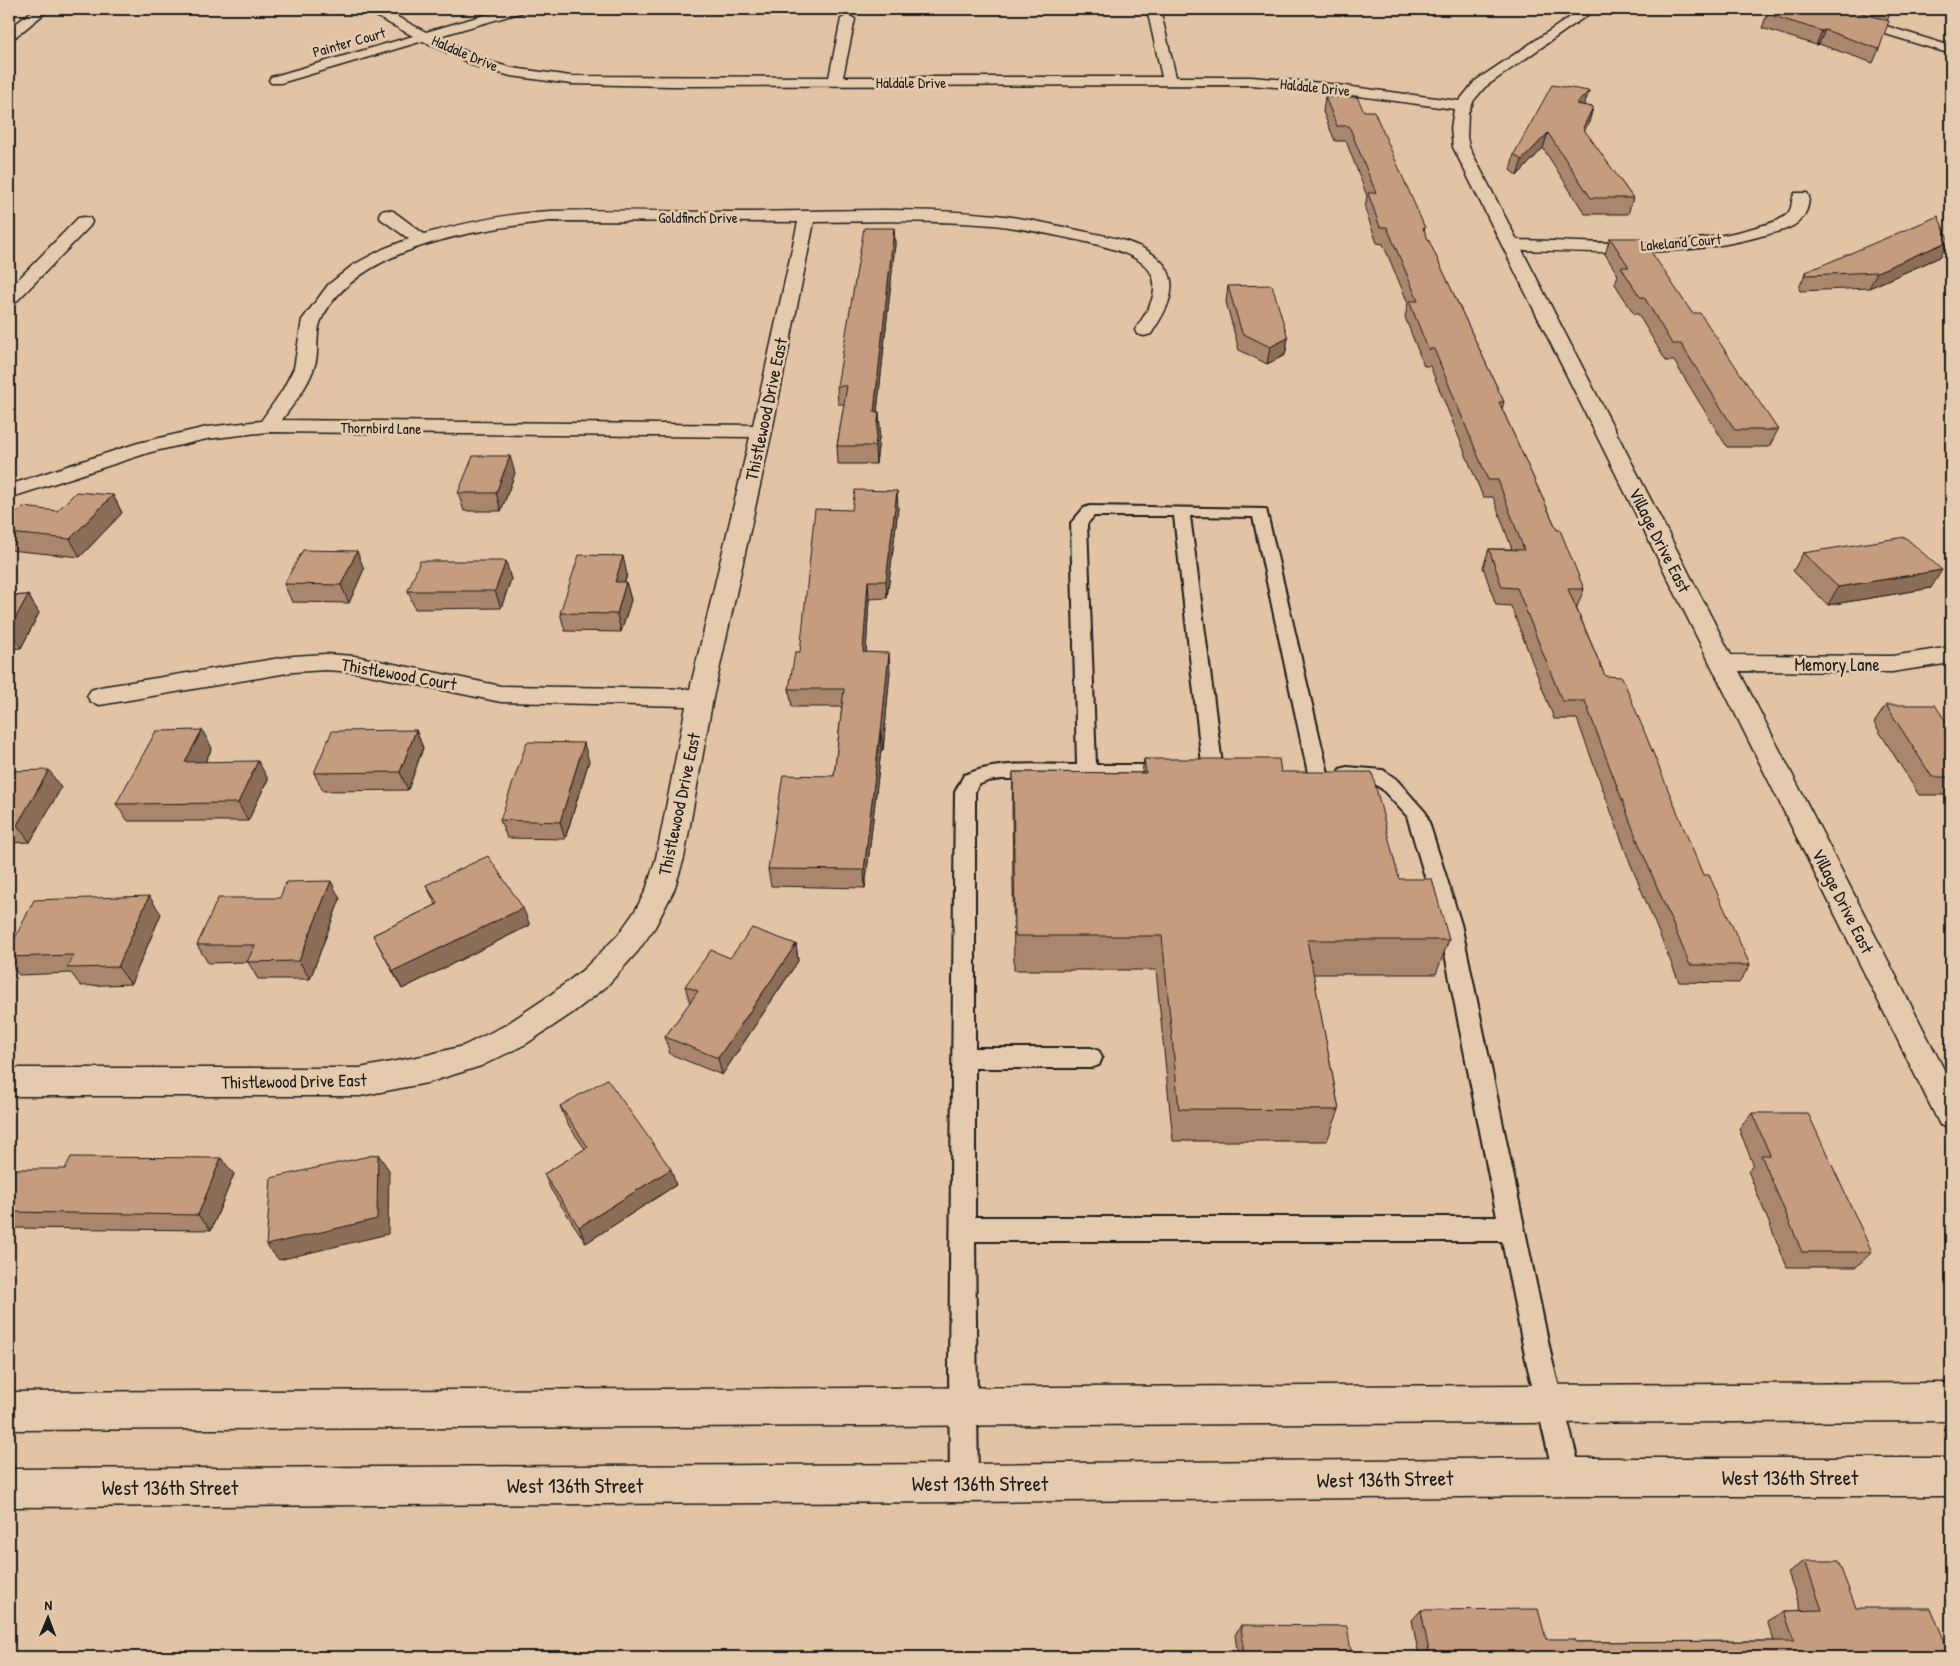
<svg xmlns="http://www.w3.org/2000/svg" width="1960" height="1666" font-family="'Patrick Hand',sans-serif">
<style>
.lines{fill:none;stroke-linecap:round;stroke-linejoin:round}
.lane-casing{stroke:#1c1c1c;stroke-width:4}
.street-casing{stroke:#1c1c1c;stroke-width:3}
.secondary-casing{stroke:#1c1c1c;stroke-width:3}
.lane{fill:#e5cbad;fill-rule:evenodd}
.street{fill:#e5cbad;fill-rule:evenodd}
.secondary{fill:#e5cbad;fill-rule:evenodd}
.wall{fill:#aa866c;stroke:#1c1c1c}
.shaded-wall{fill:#8b6d58;stroke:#1c1c1c}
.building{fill:#c69c7e;stroke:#1c1c1c}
.labels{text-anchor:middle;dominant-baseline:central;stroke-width:5;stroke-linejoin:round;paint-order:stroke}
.far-street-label{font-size:15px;fill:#1c1c1c;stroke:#e5cbad}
.street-label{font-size:18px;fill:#1c1c1c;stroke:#e5cbad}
.near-street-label{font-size:21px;fill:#1c1c1c;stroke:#e5cbad}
</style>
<rect width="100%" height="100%" fill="#e2c4a5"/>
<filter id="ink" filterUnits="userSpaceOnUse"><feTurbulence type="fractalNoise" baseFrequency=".02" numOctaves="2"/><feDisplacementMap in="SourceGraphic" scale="10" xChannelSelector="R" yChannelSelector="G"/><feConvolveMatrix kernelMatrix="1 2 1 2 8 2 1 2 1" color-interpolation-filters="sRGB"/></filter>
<g filter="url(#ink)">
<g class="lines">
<defs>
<path id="lane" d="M 1090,506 L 1266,509 L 1328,773 L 1325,778 L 1318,780 L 1311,778 L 1308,773 L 1253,517 L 1190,516 L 1223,772 L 1220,777 L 1213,779 L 1206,777 L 1203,772 L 1174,516 L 1094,516 L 1087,524 L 1096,765 L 1168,765 L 1175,767 L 1178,772 L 1175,777 L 1168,779 L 1001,779 L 988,781 L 978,785 L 975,792 L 975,1048 L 1091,1048 L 1099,1051 L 1102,1058 L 1099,1065 L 1091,1068 L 975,1068 L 975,1217 L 1497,1217 L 1439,924 L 1407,816 L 1382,789 L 1372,782 L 1340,779 L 1337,774 L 1340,769 L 1347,767 L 1383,770 L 1396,779 L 1426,813 L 1461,924 L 1552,1360 L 1582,1477 L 1578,1487 L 1568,1491 L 1558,1487 L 1554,1477 L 1526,1360 L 1502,1241 L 975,1241 L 978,1483 L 974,1493 L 964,1497 L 954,1493 L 950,1483 L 949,1365 L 955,792 L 964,775 C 1000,760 1039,765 1077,765 L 1071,523 L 1084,508 Z"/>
<path id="street" d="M 35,9 L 50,9 L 14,38 L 9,39 L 9,29 Z
M 367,9 L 382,9 L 426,32 L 505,9 L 524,9 L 523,12 L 436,37 L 487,61 L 512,68 L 571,76 L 829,77 L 841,19 L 848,15 L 855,19 L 843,77 L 1162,77 L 1147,9 L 1160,9 L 1176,77 L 1251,77 L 1322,83 L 1459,101 L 1475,81 L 1582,9 L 1596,9 L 1485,87 L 1474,100 L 1468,113 L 1467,137 L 1469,147 L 1517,240 C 1595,242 1677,250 1753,228 C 1763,225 1776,223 1785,216 C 1794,210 1790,200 1795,193 L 1807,193 L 1809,196 C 1809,206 1806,216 1797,223 C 1789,230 1776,232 1765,235 C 1686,258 1604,252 1522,250 L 1731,655 L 1892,656 L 1951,647 L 1951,663 L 1892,672 L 1739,671 L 1951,1083 L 1951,1129 L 1940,1125 L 1453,147 L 1451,128 L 1454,109 L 1322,91 L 1251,85 L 672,86 L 571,84 L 511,76 L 477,67 L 423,41 L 281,83 L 271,83 L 269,80 L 271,77 L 413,36 L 368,12 Z
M 1811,9 L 1831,9 L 1951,46 L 1951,54 L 1813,12 Z
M 387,210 L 393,211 L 424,234 C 465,223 508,213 551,211 C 610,209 670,212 730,212 C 818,212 908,206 996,215 C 1025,218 1054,225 1082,231 C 1110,237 1147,242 1165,266 C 1181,289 1164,314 1151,334 L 1144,336 L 1137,334 L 1135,330 C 1145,315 1160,294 1152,275 C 1142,253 1102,246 1082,241 C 1052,235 1023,228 993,225 C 933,220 874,221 814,222 L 772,431 L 713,698 L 684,858 L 674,890 L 655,927 L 638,951 L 606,987 L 571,1014 L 526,1044 L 481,1066 L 427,1083 L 360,1096 L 9,1096 L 9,1068 L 360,1068 L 427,1055 L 463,1046 L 504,1026 L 549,996 L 584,969 L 618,935 L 635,911 L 646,890 L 656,858 L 686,706 L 501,702 L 355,672 L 326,670 L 293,672 L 100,705 L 91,702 L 87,696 L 91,690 L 100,687 L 293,656 L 326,654 L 355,656 L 501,686 L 690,689 L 750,437 L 267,432 L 207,439 L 151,452 L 9,498 L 9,485 L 138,443 L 207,427 L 261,421 L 282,391 L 294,368 L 302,320 L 328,285 L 353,265 L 383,249 L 409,239 L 381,219 L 379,215 L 381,211 ZM 550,221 L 798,222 L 753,425 L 282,420 C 294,403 311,383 316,361 C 319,346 315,330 323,316 C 362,245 477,230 550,221 Z
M 84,217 L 90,218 L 92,222 L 90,226 L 15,303 L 9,304 L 9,289 L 78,218 Z"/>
<path id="secondary" d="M 1951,1383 L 1951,1421 L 9,1430 L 9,1392 Z
M 1568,1458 L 1951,1458 L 1951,1496 L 1568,1496 L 964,1502 L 9,1507 L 9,1469 L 964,1464 Z"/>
</defs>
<use href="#lane" class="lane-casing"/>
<use href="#street" class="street-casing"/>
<use href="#secondary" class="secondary-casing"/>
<use href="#lane" class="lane"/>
<use href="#street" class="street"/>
<use href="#secondary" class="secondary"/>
</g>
<path class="wall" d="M 1781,9 L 1892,9 L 1887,21 L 1879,49 L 1873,63 L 1819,44 L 1816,45 L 1762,28 L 1767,14 Z
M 1589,91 L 1584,106 L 1593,107 L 1589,122 L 1584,131 L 1633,198 L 1628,214 L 1585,214 L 1543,148 L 1517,176 L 1510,170 L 1514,154 Z
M 1325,97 L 1364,111 L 1425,228 L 1424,231 L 1504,402 L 1502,409 L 1584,589 L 1577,607 L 1576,607 L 1605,676 L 1703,875 L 1750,965 L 1739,983 L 1679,982 L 1627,855 L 1577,719 L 1554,719 L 1511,606 L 1496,605 L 1483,567 L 1489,549 L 1512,549 L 1493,497 L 1483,497 L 1430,366 L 1424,366 L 1405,317 L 1408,303 L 1383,244 L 1377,243 L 1365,209 L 1367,196 L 1346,141 L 1335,141 L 1323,112 Z
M 894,228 L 895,244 L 877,412 L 879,412 L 880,429 L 876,464 L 838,464 L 837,446 L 844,404 L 838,404 L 837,386 Z
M 1610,238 L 1692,313 L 1778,430 L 1769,447 L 1727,447 L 1674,361 L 1666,361 L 1638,314 L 1634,314 L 1615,284 L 1618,275 L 1605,254 Z
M 1949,241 L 1940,257 L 1869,288 L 1800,291 L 1799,288 L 1806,272 Z
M 1228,286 L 1288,338 L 1285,355 L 1267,364 L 1239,350 L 1226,302 Z
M 515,473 L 501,511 L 464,511 L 458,493 Z
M 113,495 L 122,513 L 80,557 L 9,550 L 9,520 L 57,511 Z
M 898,508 L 887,598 L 869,599 L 866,652 L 890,671 L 883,750 L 881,750 L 865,888 L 771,886 L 768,869 L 834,776 L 842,707 L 792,707 L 789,689 L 800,652 Z
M 1803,553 L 1931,588 L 1828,605 L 1793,571 Z
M 364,569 L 349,603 L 292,602 L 284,584 Z
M 627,574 L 625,582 L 626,582 L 631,600 L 621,632 L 565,631 L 560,613 Z
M 511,579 L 501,608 L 415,609 L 408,591 Z
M 28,595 L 39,613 L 21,648 L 9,649 L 9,596 Z
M 1886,705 L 1951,729 L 1951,795 L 1919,795 L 1874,723 Z
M 416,730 L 423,748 L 408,790 L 323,791 L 314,773 Z
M 212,748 L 205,762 L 268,779 L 248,821 L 128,821 L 116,804 Z
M 1144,759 L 1281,772 L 1399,879 L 1449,940 L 1436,974 L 1313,974 L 1339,1110 L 1327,1141 L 1173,1141 L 1156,970 L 1014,970 L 1012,807 L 1013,772 L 1142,773 Z
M 589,761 L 565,839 L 507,838 L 500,820 Z
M 9,771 L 61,788 L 30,842 L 9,843 Z
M 426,885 L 530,925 L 402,989 L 373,935 L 436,905 Z
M 340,899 L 310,979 L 258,979 L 248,962 L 208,963 L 197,945 Z
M 161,914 L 131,984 L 81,986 L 71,973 L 19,975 L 9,962 L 9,950 Z
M 796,944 L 798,961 L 722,1075 L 670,1054 L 665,1037 L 690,1003 L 685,986 L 730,958 Z
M 560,1106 L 676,1185 L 586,1243 L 551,1190 L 544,1174 L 585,1149 L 567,1123 Z
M 1752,1113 L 1872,1252 L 1856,1267 L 1787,1267 L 1748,1171 L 1753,1164 L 1739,1129 Z
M 9,1169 L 234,1174 L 211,1230 L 9,1228 L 9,1229 Z
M 1805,1561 L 1856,1608 L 1951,1657 L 1419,1657 L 1412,1620 L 1421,1610 L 1546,1639 L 1576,1642 L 1774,1641 L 1767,1621 L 1784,1611 L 1801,1611 L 1788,1572 Z
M 1241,1625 L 1352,1657 L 1238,1657 L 1235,1635 Z"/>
<path class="shaded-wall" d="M 1825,30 L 1819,44 L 1816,45 L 1822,31 Z
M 1589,91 L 1584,106 L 1576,104 Z
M 1593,107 L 1589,122 L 1578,144 L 1583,128 Z
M 1548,133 L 1543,148 L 1517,176 L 1522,160 Z
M 894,228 L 895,244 L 875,429 L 874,412 Z
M 1949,241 L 1940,257 L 1869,288 L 1877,272 Z
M 1288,338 L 1285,355 L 1267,364 L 1270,347 Z
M 879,412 L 880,429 L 876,464 L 875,446 Z
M 510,456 L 515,473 L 501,511 L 496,493 Z
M 897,491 L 898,508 L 887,598 L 886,581 Z
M 113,495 L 122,513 L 80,557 L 70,539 Z
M 357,551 L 364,569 L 349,603 L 341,585 Z
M 623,556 L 627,574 L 620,600 L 615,582 Z
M 506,561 L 511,579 L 501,608 L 495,591 Z
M 1942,570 L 1931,588 L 1828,605 L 1838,587 Z
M 868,581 L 869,599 L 865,670 L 863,652 Z
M 626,582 L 631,600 L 621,632 L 617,614 Z
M 28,595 L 39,613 L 21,648 L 9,630 Z
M 889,653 L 890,671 L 883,750 L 881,732 Z
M 202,730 L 212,748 L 196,780 L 185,762 Z
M 416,730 L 423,748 L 408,790 L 400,772 Z
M 880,732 L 881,750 L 865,888 L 864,870 Z
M 584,743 L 589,761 L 565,839 L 560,822 Z
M 258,761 L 268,779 L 248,821 L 238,803 Z
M 49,770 L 61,788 L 30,842 L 17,825 Z
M 331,881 L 340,899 L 310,979 L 299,961 Z
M 149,896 L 161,914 L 131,984 L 118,967 Z
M 523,908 L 530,925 L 402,989 L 393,971 Z
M 796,944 L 798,961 L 722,1075 L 718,1058 Z
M 378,1154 L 389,1170 L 388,1234 L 279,1260 L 266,1245 Z
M 221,1158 L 234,1174 L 211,1230 L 198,1215 Z
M 671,1169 L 676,1185 L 586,1243 L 579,1227 Z"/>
<path class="building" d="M 1781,9 L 1848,9 L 1889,21 L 1879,49 L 1825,30 L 1822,31 L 1767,14 Z
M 1552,85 L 1589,91 L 1576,104 L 1593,107 L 1583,128 L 1633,198 L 1591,198 L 1548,133 L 1522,160 L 1514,154 Z
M 1325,97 L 1357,97 L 1364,111 L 1374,111 L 1425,228 L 1423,228 L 1504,402 L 1499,402 L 1557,530 L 1560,530 L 1584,589 L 1568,589 L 1605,676 L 1622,677 L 1703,875 L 1709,875 L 1750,965 L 1690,965 L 1636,837 L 1585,701 L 1562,701 L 1517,588 L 1502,587 L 1489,549 L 1524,550 L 1498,480 L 1488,480 L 1434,349 L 1428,349 L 1409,301 L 1418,301 L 1387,227 L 1380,227 L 1368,193 L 1376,193 L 1349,126 L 1337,126 Z
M 1938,216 L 1949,241 L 1877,272 L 1807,275 L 1806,272 Z
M 864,228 L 894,228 L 874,412 L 879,412 L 875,446 L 837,446 L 847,386 L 837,386 Z
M 1610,238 L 1642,238 L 1692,313 L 1700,313 L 1778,430 L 1735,430 L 1681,344 L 1672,344 L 1644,297 L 1640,297 L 1621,267 L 1629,267 Z
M 1272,285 L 1288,338 L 1270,347 L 1242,333 L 1228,286 Z
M 473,456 L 510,456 L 496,493 L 458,493 Z
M 855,490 L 897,491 L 886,581 L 868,581 L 863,652 L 889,653 L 881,732 L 880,732 L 864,870 L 768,869 L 783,775 L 834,776 L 844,689 L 789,689 L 795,652 L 800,652 L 815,509 L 852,510 Z
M 76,492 L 113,495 L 70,539 L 9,533 L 9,520 L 23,507 L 57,511 Z
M 1905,537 L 1942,570 L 1838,587 L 1803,553 Z
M 303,550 L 357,551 L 341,585 L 284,584 Z
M 579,555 L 623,556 L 615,582 L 626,582 L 617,614 L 560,613 Z
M 420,561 L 506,561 L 495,591 L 408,591 Z
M 28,595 L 9,630 L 9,596 Z
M 1886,705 L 1935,705 L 1951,729 L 1951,777 L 1932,777 Z
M 202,730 L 185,762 L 258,761 L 238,803 L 116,804 L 156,731 Z
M 416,730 L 400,772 L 314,773 L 332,731 Z
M 527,742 L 584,743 L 560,822 L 500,820 Z
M 1144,759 L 1279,759 L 1281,772 L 1372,772 L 1399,879 L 1432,879 L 1449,940 L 1307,940 L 1339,1110 L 1179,1109 L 1162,936 L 1015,936 L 1013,772 L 1146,773 Z
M 49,770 L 17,825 L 9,825 L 9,771 Z
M 488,856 L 523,908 L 393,971 L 373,935 L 438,904 L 426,885 Z
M 331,881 L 299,961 L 247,962 L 255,945 L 197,945 L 218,898 L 280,898 L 286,882 Z
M 149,896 L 118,967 L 67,968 L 74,955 L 9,957 L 9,950 L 34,900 Z
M 752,928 L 796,944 L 718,1058 L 665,1037 L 698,991 L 685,986 L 711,950 L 730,958 Z
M 607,1079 L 671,1169 L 579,1227 L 544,1174 L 588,1147 L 560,1106 Z
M 1752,1113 L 1808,1113 L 1872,1252 L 1802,1252 L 1761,1155 L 1770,1155 Z
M 378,1154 L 377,1219 L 266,1245 L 271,1178 Z
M 71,1157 L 221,1158 L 198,1215 L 9,1212 L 9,1169 L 65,1169 Z
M 1805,1561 L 1838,1561 L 1856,1608 L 1931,1608 L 1951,1657 L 1430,1657 L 1421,1610 L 1538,1609 L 1546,1639 L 1575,1639 L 1576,1642 L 1794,1641 L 1784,1611 L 1822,1610 Z
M 1241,1625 L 1347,1626 L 1352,1657 L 1244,1657 Z"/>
</g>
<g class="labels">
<g class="far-street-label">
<text transform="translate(349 42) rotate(-16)">Painter Court</text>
<text transform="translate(465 53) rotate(23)">Haldale Drive</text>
<text x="911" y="82">Haldale Drive</text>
<text transform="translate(1315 87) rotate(6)">Haldale Drive</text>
<text x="698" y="217">Goldfinch Drive</text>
<text transform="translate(1681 242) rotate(-5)">Lakeland Court</text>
<text transform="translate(381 428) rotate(1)">Thornbird Lane</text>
</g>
<g class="street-label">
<text transform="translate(766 409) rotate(-78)">Thistlewood Drive East</text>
<text transform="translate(1660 540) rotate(63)">Village Drive East</text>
<text x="1837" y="664">Memory Lane</text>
<text transform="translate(399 674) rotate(10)">Thistlewood Court</text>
<text transform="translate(679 804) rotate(-78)">Thistlewood Drive East</text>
<text transform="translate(1843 901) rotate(63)">Village Drive East</text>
<text transform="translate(294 1081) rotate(-1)">Thistlewood Drive East</text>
</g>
<g class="near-street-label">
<text x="1790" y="1477">West 136th Street</text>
<text transform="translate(1385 1479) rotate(-1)">West 136th Street</text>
<text x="980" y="1483">West 136th Street</text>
<text x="575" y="1485">West 136th Street</text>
<text x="170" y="1487">West 136th Street</text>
</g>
</g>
<rect width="1960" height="1666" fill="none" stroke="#e5cbad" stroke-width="30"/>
<rect x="15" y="15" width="1930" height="1636" fill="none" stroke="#1c1c1c" stroke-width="2" filter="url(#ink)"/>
<g transform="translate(48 1618) rotate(1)" stroke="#e5cbad" stroke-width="4" paint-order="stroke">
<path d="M0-4L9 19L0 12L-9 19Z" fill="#1c1c1c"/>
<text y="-8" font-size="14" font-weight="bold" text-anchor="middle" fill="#1c1c1c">N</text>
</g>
</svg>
